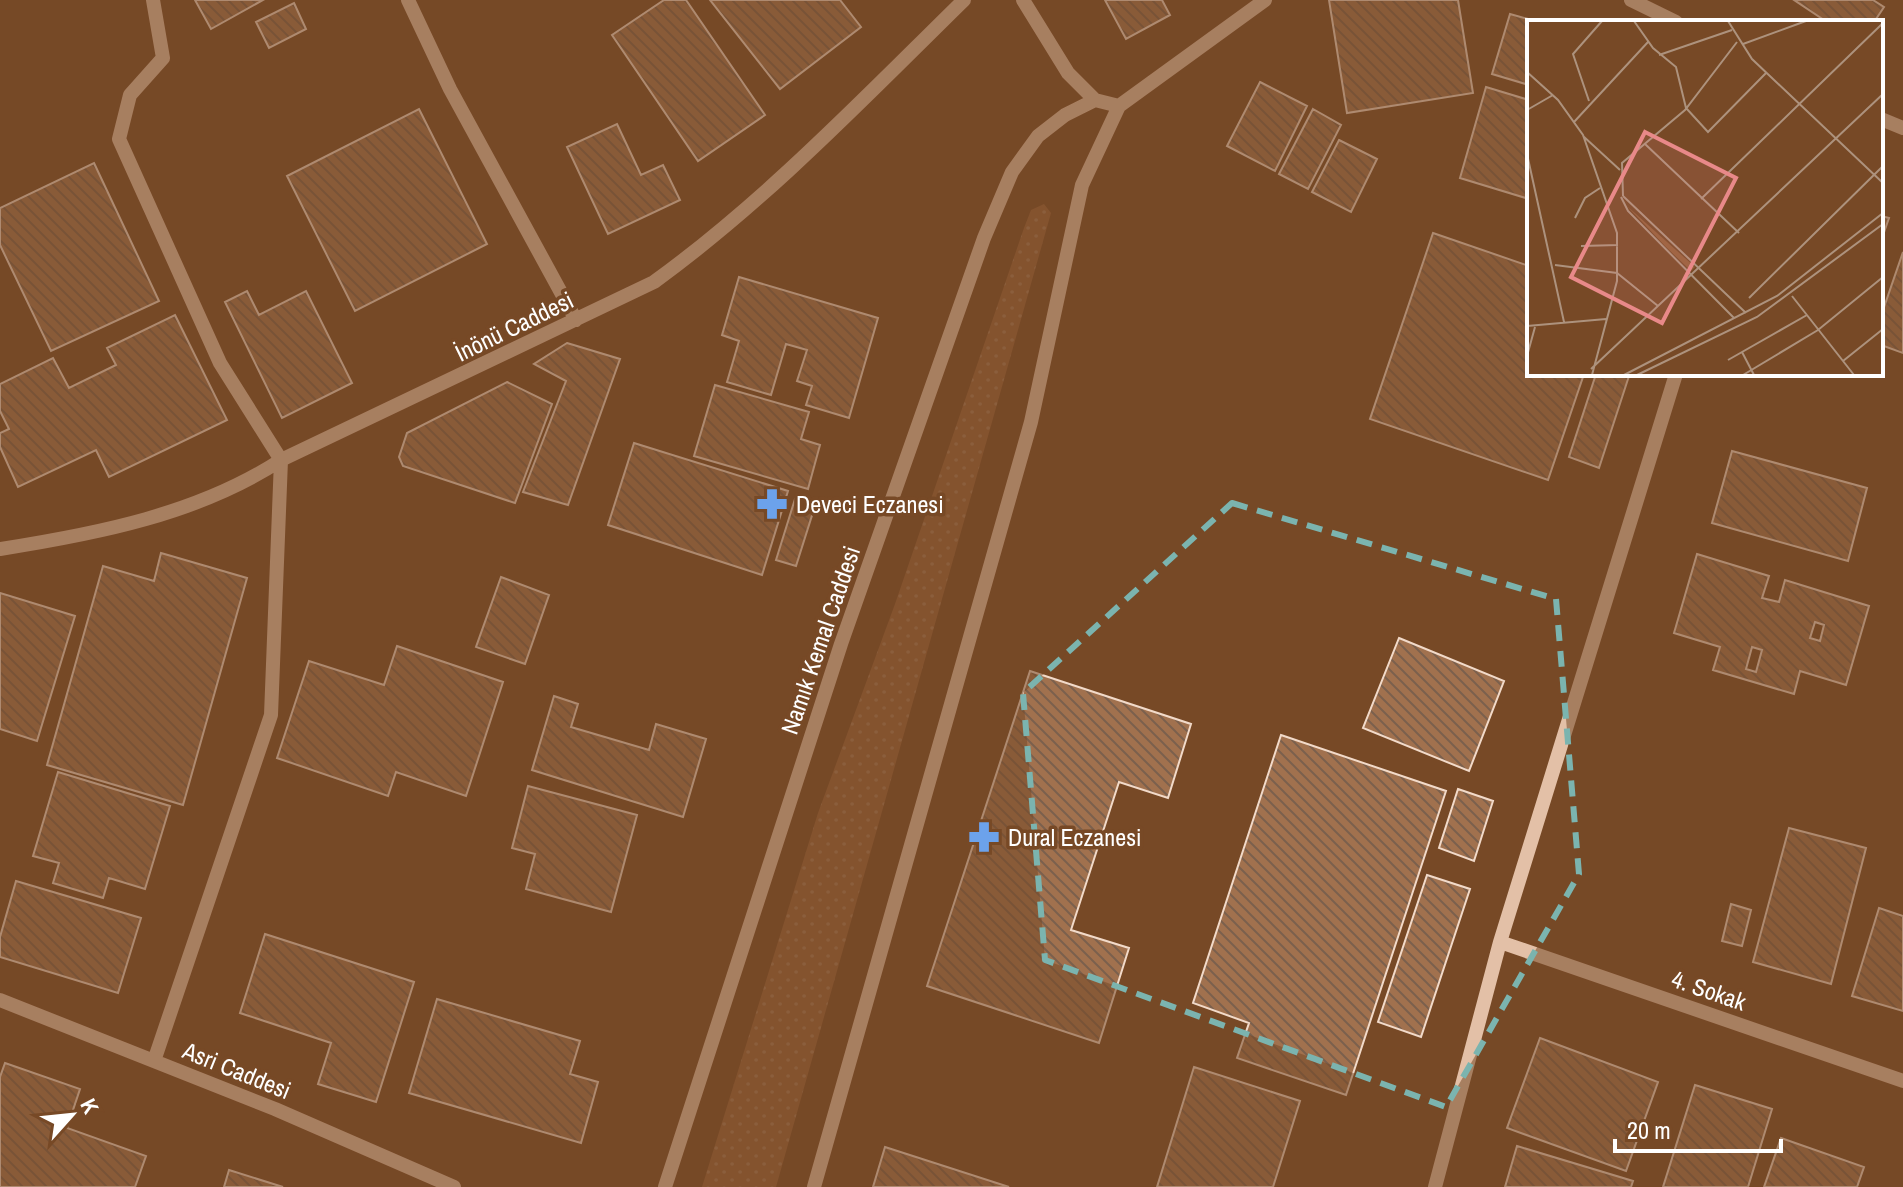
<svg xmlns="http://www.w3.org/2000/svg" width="1903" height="1187" font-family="'Archivo Narrow',sans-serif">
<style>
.grass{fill:url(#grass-dots)}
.building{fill:url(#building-back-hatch);stroke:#f2dac9;stroke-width:2;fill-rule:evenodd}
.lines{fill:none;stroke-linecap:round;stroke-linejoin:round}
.minor{stroke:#e3c0a7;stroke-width:14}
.marked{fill:none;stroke:#7bb4af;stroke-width:6;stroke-dasharray:16 10;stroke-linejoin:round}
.labels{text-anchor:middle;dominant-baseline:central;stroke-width:7;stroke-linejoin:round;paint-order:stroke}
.street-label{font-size:24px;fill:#fff;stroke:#774926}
.poi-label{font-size:24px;fill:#fff;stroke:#774926;text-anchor:start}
.inset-road{fill:none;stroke:#ad927d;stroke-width:2}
.view{fill:#e88989;fill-opacity:0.15;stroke:#e88989;stroke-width:4}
.inset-edge{fill:none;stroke:#fff;stroke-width:4}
</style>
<defs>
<pattern id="grass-dots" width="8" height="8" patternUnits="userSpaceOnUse" patternTransform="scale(2)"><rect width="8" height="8" fill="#946039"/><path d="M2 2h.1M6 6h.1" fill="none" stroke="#a47857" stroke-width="1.8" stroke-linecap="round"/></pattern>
<pattern id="building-back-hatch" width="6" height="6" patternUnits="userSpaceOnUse" patternTransform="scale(2)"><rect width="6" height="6" fill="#a1714e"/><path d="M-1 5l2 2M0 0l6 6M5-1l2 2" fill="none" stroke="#7b604d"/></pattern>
</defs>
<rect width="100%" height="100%" fill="#774926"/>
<path class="grass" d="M 1044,204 L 1051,213 L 776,1187 L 702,1187 L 818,813 L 895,604 L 1024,228 L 1031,210 Z"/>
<path class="building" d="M 195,0 L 263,0 L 211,29 Z
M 664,0 L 686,0 L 765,115 L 698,161 L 612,35 Z
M 710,0 L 840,0 L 861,27 L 780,89 Z
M 1105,0 L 1162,0 L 1170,15 L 1126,39 Z
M 1329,0 L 1458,0 L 1473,93 L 1347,113 Z
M 1794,0 L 1873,0 L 1884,7 L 1874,22 L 1827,22 Z
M 294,3 L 306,29 L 269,48 L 256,22 Z
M 1510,14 L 1539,22 L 1529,22 L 1529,85 L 1492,74 Z
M 1260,82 L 1307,106 L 1275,171 L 1227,146 Z
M 1486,87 L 1529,100 L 1529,199 L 1460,178 Z
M 419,109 L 487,244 L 355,311 L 287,176 Z
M 1313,109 L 1341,125 L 1308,189 L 1279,174 Z
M 617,124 L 641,175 L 663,165 L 680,200 L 608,234 L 567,147 Z
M 1339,140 L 1377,159 L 1351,212 L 1312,192 Z
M 94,163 L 159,301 L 51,351 L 0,245 L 0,208 Z
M 1881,216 L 1889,218 L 1881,241 Z
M 1433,233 L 1529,266 L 1529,374 L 1584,374 L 1548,480 L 1370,419 Z
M 1903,252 L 1903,353 L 1881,345 L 1881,316 Z
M 739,277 L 878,318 L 849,418 L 806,405 L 812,386 L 797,381 L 807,350 L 786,344 L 771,395 L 727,382 L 739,341 L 722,335 Z
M 247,291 L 259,315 L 306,291 L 352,383 L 282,418 L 225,302 Z
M 175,315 L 227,420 L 109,477 L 96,450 L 18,487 L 0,447 L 0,433 L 9,429 L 0,411 L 0,384 L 53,358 L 69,388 L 116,365 L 107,348 Z
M 567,343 L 620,359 L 568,505 L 523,492 L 566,381 L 534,364 Z
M 1596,374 L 1629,376 L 1599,468 L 1569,457 Z
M 507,382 L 552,404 L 515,503 L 403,466 L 399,457 L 407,433 Z
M 715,385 L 809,412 L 801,439 L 820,445 L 808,489 L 694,456 Z
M 634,443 L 788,491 L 762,575 L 608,525 Z
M 1732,451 L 1867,488 L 1848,561 L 1712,523 Z
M 795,499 L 815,506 L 796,566 L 776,560 Z
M 161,553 L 247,578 L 183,805 L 47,765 L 103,566 L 154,581 Z
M 1697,554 L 1769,576 L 1762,598 L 1779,602 L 1785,580 L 1869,606 L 1846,685 L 1800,671 L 1794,694 L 1713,670 L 1720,647 L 1674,633 ZM 1815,622 L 1824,625 L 1820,641 L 1810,638 ZM 1752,647 L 1762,650 L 1756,672 L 1746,669 Z
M 501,577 L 549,595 L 525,664 L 476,647 Z
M 0,593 L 75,616 L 37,741 L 0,729 Z
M 1399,638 L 1504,681 L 1469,771 L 1363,728 Z
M 397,646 L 503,682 L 466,796 L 396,772 L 388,796 L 277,758 L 309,661 L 384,685 Z
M 1030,671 L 1191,724 L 1168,798 L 1119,782 L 1071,930 L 1129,948 L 1099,1043 L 927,986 Z
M 554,696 L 578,704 L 571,727 L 649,750 L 656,724 L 706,739 L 683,817 L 532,770 Z
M 1281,735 L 1446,791 L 1346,1095 L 1237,1058 L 1249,1023 L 1193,1003 Z
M 58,772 L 170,806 L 145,889 L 109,878 L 103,898 L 53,883 L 59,863 L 33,856 Z
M 528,786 L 637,815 L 611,912 L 526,889 L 535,854 L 512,848 Z
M 1458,789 L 1493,801 L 1474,861 L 1439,848 Z
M 1789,828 L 1866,848 L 1831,984 L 1753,962 Z
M 1427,875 L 1470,889 L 1421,1037 L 1378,1022 Z
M 16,881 L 141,918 L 118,993 L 0,957 L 0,937 Z
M 1731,904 L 1751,910 L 1742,946 L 1722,941 Z
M 1879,908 L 1903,916 L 1903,1011 L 1852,996 Z
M 265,934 L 414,982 L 376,1102 L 318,1084 L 331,1043 L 240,1013 Z
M 437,999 L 580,1041 L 570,1074 L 598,1082 L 581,1143 L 409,1093 Z
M 1540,1038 L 1658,1082 L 1626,1171 L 1507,1128 Z
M 5,1063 L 80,1089 L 67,1128 L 146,1156 L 135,1187 L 0,1187 L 0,1077 Z
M 1194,1067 L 1300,1101 L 1273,1187 L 1157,1187 Z
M 1695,1085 L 1772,1109 L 1748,1187 L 1663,1187 Z
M 1781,1138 L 1864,1167 L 1857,1187 L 1764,1187 Z
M 1517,1146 L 1633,1181 L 1631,1187 L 1505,1187 Z
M 885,1147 L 1009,1187 L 873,1187 Z
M 229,1170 L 283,1187 L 224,1187 Z"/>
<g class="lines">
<path class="minor" d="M 153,0 L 163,58 L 130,95 L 119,139 L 220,363 L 281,460 L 271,715 L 154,1061
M 408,0 L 450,89 L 576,320
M 1023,0 L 1068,73 L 1095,100 L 1119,106
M 1631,0 L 1676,22
M 1881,119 L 1903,128
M 0,549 C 96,534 199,514 281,460 L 654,282 C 767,200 864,98 964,0
M 1500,942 L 1903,1081
M 0,1000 L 275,1109 L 454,1187
M 665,1187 L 841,644 L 984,238 L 1012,172 L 1038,136 L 1065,115 L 1095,100
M 814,1187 L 1031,422 L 1082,185 L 1119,106 L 1265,0
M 1435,1187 L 1500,942 L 1676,374"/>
</g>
<path d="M0 0H1903V1187H0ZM 1232,503 L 1556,599 L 1579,874 L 1446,1107 L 1045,960 L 1023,693 Z" fill="#774926" fill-opacity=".55" fill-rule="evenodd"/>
<path class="marked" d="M 1232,503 L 1556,599 L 1579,874 L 1446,1107 L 1045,960 L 1023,693 Z"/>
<defs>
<symbol id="pharmacy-bare" viewBox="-9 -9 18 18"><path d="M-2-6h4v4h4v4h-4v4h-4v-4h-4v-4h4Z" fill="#6ca2eb" stroke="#774926" stroke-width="2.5" paint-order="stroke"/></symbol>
</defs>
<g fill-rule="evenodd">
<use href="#pharmacy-bare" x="750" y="482" width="44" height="44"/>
<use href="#pharmacy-bare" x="962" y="815" width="44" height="44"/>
</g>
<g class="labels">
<g class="street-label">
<text transform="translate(514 326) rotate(-26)">İnönü Caddesi</text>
<text transform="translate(820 640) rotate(-71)">Namık Kemal Caddesi</text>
<text transform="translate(1709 990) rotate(19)">4. Sokak</text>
<text transform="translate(237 1070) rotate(22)">Asri Caddesi</text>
</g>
<g class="poi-label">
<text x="796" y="504">Deveci Eczanesi</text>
<text x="1008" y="837">Dural Eczanesi</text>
</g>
</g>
<g transform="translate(1527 20)">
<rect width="356" height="356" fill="#774926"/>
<path d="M 100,186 L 168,247 L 164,251 L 138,226 Z" fill="#946039"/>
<path class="inset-road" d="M 107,1 L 126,28 L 149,47 L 159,88 L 181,112 L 239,53M 201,1 L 225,39 L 356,163M 216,24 L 279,1M 132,35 L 205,10M 0,52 L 31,80 L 56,115 L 90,213 L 90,261 L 65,355M 62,81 L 46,34 L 75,1M 0,90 L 26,75M 47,102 L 121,22M 56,116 L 93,150M 118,124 L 212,213M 0,134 L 37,302M 96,176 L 95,143 L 158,90 L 210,22M 96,176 L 219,293M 94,177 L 101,191 L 207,298M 174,179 L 356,3M 48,198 L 58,178 L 73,168M 54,226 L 91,225M 28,245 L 90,253 L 131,286M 265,276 L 327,355M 222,278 L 356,146M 0,306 L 79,299M 215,332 L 227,355M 0,336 L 8,307M 201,340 L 280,295M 316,341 L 356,309M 64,349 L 356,74M 97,355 L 250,276 L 356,193M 110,355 L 230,297 L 356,204M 216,355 L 291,310 L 356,257"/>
<path class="view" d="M 118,112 L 209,158 L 135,303 L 44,257 Z"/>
<rect width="356" height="356" class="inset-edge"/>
</g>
<g transform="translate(72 1115) rotate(63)" stroke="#774926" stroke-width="6" paint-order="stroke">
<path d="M0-6L14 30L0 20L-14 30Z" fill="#ffffff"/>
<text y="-12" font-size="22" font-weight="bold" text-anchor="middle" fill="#ffffff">K</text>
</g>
<path d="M1615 1139v12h166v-12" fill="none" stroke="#ffffff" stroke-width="4"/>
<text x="1627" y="1139" font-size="24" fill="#ffffff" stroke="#774926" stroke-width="6" paint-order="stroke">20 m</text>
</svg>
